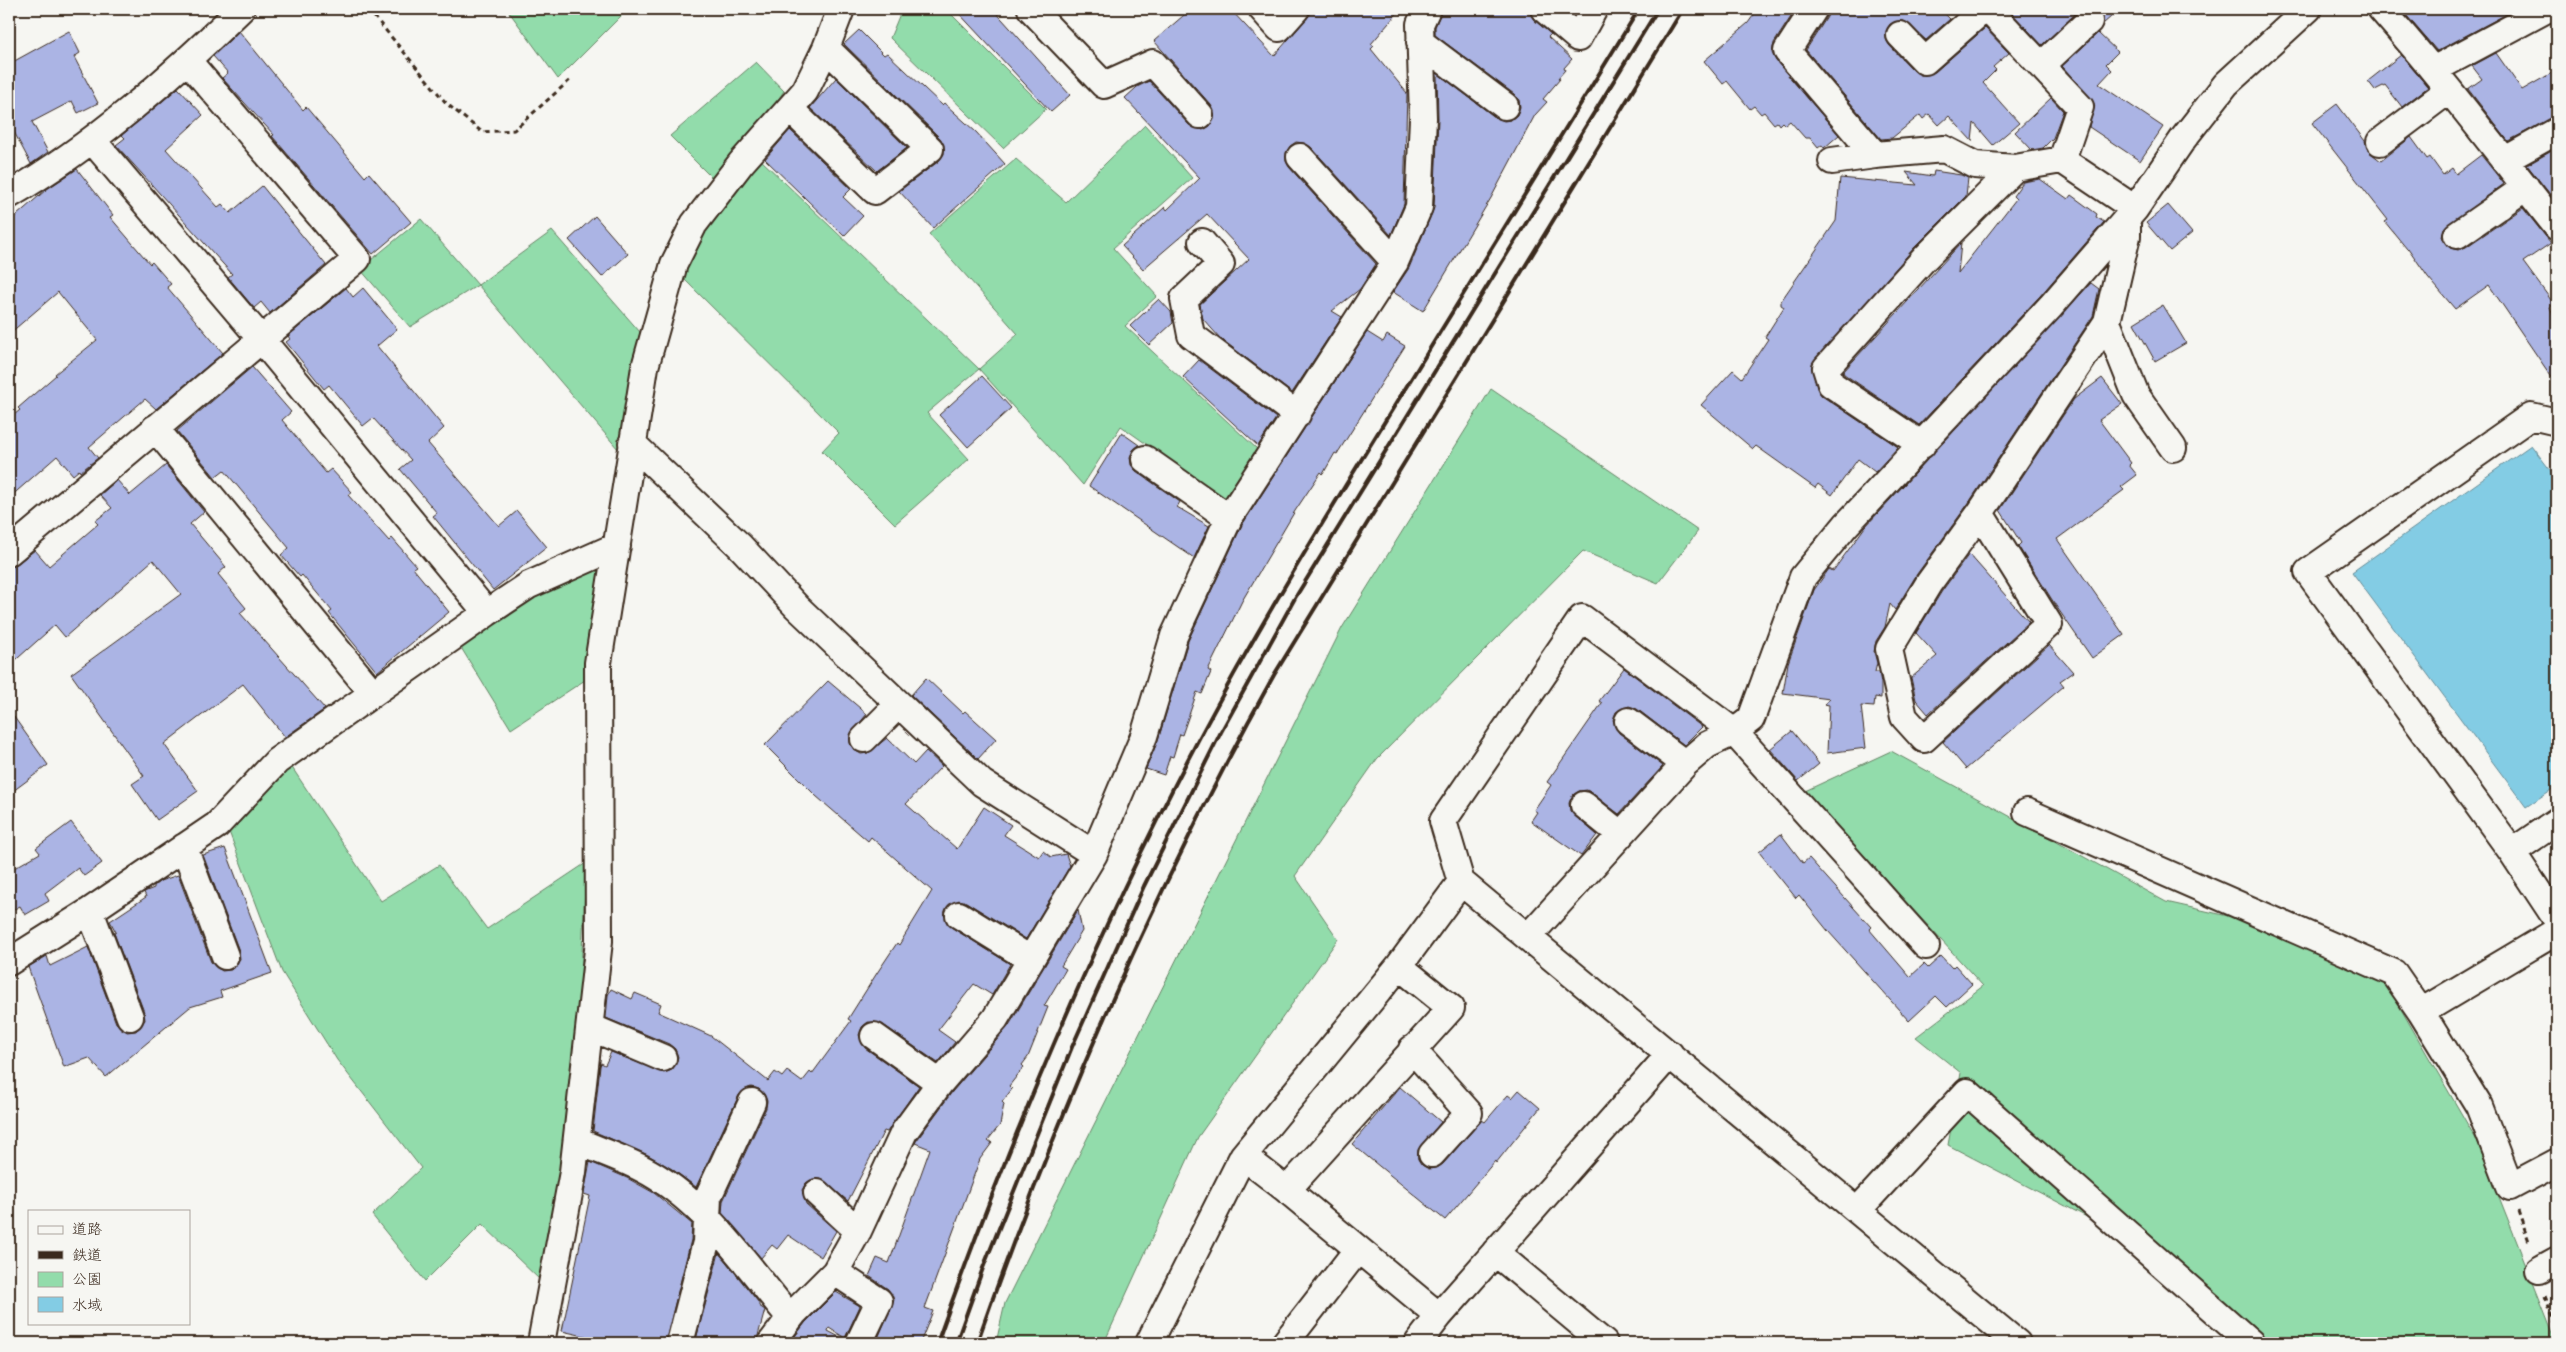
<svg xmlns="http://www.w3.org/2000/svg" width="2566" height="1352" font-family="'Shantell Sans','Klee One',sans-serif">
<style>
.green{fill:#92dcab;stroke:#668364}
.water{fill:#83cce4;stroke:#668b95}
.building{fill:#abb4e4;stroke:#3b2a1e}
.lines{fill:none;stroke-linecap:round;stroke-linejoin:round}
.minor-casing{stroke:#3b2a1e;stroke-width:30}
.path{stroke:#3b2a1e;stroke-width:3;stroke-dasharray:5 4;stroke-linecap:butt}
.minor{stroke:#f6f6f2;stroke-width:26}
.rail{stroke:#3b2a1e;stroke-width:4}
</style>
<rect width="100%" height="100%" fill="#f6f6f2"/>
<filter id="ink" filterUnits="userSpaceOnUse"><feTurbulence type="fractalNoise" baseFrequency=".02" numOctaves="2"/><feDisplacementMap in="SourceGraphic" scale="10" xChannelSelector="R" yChannelSelector="G"/><feConvolveMatrix kernelMatrix="1 2 1 2 8 2 1 2 1" color-interpolation-filters="sRGB"/></filter>
<g filter="url(#ink)">
<path class="green" d="M 507,9 L 628,9 L 558,79 Z
M 902,9 L 946,9 L 1046,109 L 1003,148 L 890,38 Z
M 756,62 L 784,91 L 767,116 L 714,180 L 670,136 Z
M 1145,125 L 1192,178 L 1113,248 L 1157,296 L 1125,326 L 1257,449 L 1224,499 L 1121,426 L 1083,485 L 979,369 L 927,413 L 969,459 L 895,524 L 822,451 L 839,433 L 681,276 L 705,230 L 759,158 L 979,369 L 1018,334 L 929,234 L 1016,159 L 1066,202 Z
M 421,219 L 478,285 L 552,231 L 640,332 L 618,449 L 478,285 L 410,327 L 360,269 Z
M 1491,389 L 1698,531 L 1658,583 L 1583,551 L 1377,759 L 1295,876 L 1338,939 L 1198,1137 L 1104,1343 L 996,1343 L 1005,1303 L 1342,628 Z
M 594,565 L 601,573 L 585,680 L 511,729 L 460,646 L 526,597 Z
M 1891,751 L 2166,902 L 2365,947 L 2476,1139 L 2557,1343 L 2270,1343 L 2187,1269 L 1948,1145 L 1961,1073 L 1916,1037 L 1983,986 L 1805,791 Z
M 289,763 L 381,901 L 439,865 L 487,929 L 586,863 L 581,975 L 566,1134 L 542,1282 L 482,1224 L 425,1281 L 372,1215 L 421,1168 L 337,1060 L 282,972 L 228,829 Z"/>
<path class="water" d="M 2531,445 L 2557,479 L 2557,786 L 2526,807 L 2352,572 Z"/>
<path class="building" d="M 955,9 L 993,9 L 1070,95 L 1051,112 Z
M 1191,9 L 1230,9 L 1274,56 L 1315,9 L 1401,9 L 1371,44 L 1374,46 L 1371,49 L 1407,93 L 1404,204 L 1391,235 L 1311,147 L 1304,143 L 1296,142 L 1290,146 L 1286,153 L 1286,161 L 1289,167 L 1376,264 L 1360,289 L 1332,311 L 1342,317 L 1292,393 L 1220,338 L 1203,319 L 1200,304 L 1249,259 L 1207,214 L 1143,269 L 1122,246 L 1165,207 L 1167,210 L 1200,178 L 1125,98 L 1137,87 L 1149,81 L 1189,125 L 1203,130 L 1210,126 L 1214,119 L 1211,105 L 1154,41 Z
M 1442,9 L 1529,9 L 1534,20 L 1551,34 L 1548,37 L 1572,59 L 1564,68 L 1565,70 L 1558,78 L 1560,79 L 1543,99 L 1547,102 L 1535,115 L 1491,198 L 1423,311 L 1393,292 L 1409,268 L 1434,208 L 1438,119 L 1437,73 L 1496,118 L 1504,121 L 1511,120 L 1517,115 L 1520,107 L 1519,100 L 1514,94 L 1435,35 L 1435,27 Z
M 1758,9 L 1796,9 L 1774,43 L 1772,53 L 1776,61 L 1839,135 L 1824,148 L 1822,145 L 1818,148 L 1810,138 L 1805,138 L 1790,121 L 1785,125 L 1782,122 L 1779,125 L 1777,122 L 1774,124 L 1764,112 L 1761,114 L 1754,106 L 1750,109 L 1727,81 L 1723,84 L 1704,61 L 1748,23 Z
M 1829,9 L 1940,9 L 1950,19 L 1926,40 L 1904,21 L 1890,24 L 1886,31 L 1886,39 L 1889,45 L 1914,71 L 1921,75 L 1935,72 L 1985,28 L 2009,53 L 1993,67 L 1996,70 L 1983,83 L 2019,123 L 1993,145 L 1974,123 L 1972,141 L 1949,116 L 1939,125 L 1929,114 L 1923,119 L 1920,115 L 1892,138 L 1881,139 L 1806,50 L 1827,17 Z
M 2008,9 L 2081,9 L 2042,45 Z
M 2097,9 L 2120,9 L 2103,24 L 2103,17 Z
M 2401,9 L 2516,9 L 2437,51 Z
M 859,30 L 884,55 L 887,53 L 942,105 L 944,103 L 976,132 L 1005,164 L 933,228 L 899,191 L 939,161 L 944,154 L 944,145 L 940,138 L 844,44 Z
M 69,31 L 80,53 L 74,57 L 98,103 L 78,113 L 72,101 L 32,122 L 48,152 L 31,164 L 14,132 L 9,134 L 9,64 Z
M 239,31 L 303,110 L 306,107 L 365,177 L 369,173 L 411,222 L 373,254 L 272,136 L 274,135 L 222,78 L 228,73 L 213,56 Z
M 2098,33 L 2118,52 L 2106,64 L 2112,70 L 2099,84 L 2163,127 L 2140,161 L 2089,127 L 2094,103 L 2062,66 Z
M 2496,53 L 2522,90 L 2557,70 L 2557,116 L 2508,141 L 2468,89 L 2482,79 L 2472,66 Z
M 2401,55 L 2428,87 L 2402,107 L 2385,85 L 2375,90 L 2368,81 Z
M 836,78 L 907,148 L 877,171 L 810,108 Z
M 178,88 L 203,115 L 166,149 L 218,207 L 222,204 L 230,213 L 262,186 L 326,265 L 270,313 L 261,302 L 254,308 L 228,277 L 232,274 L 116,145 L 125,138 L 122,135 Z
M 2051,98 L 2063,111 L 2053,138 L 2043,148 L 2032,150 L 2015,132 Z
M 2337,104 L 2365,141 L 2368,151 L 2381,161 L 2411,137 L 2427,159 L 2430,157 L 2443,175 L 2452,168 L 2456,174 L 2481,155 L 2504,184 L 2444,228 L 2442,237 L 2450,248 L 2458,250 L 2466,247 L 2523,208 L 2546,237 L 2551,243 L 2523,262 L 2554,304 L 2550,307 L 2557,324 L 2557,385 L 2489,285 L 2455,309 L 2428,277 L 2408,248 L 2407,249 L 2385,222 L 2388,220 L 2312,123 Z
M 790,130 L 851,189 L 843,197 L 863,216 L 844,236 L 765,159 Z
M 2557,148 L 2557,203 L 2527,165 Z
M 77,169 L 113,215 L 110,217 L 150,264 L 152,262 L 171,284 L 167,287 L 223,353 L 156,409 L 145,399 L 89,447 L 98,458 L 80,472 L 79,470 L 73,475 L 57,456 L 9,498 L 9,419 L 20,410 L 18,408 L 56,375 L 55,374 L 97,340 L 58,292 L 9,334 L 9,222 L 47,189 Z
M 1934,171 L 1961,175 L 1968,178 L 1966,196 L 1914,248 L 1812,364 L 1817,388 L 1822,396 L 1898,447 L 1875,472 L 1858,459 L 1832,495 L 1818,484 L 1815,488 L 1756,446 L 1753,449 L 1701,405 L 1733,370 L 1742,378 L 1768,339 L 1765,337 L 1784,307 L 1781,305 L 1781,301 L 1836,221 L 1840,178 L 1917,185 L 1906,172 L 1933,176 Z
M 2040,179 L 2068,199 L 2071,195 L 2097,214 L 2096,217 L 2104,222 L 2040,296 L 1919,425 L 1844,374 L 1843,372 L 1961,243 L 1958,273 L 2016,199 L 2013,196 L 2023,182 Z
M 2168,205 L 2192,233 L 2170,251 L 2146,223 Z
M 595,216 L 628,254 L 602,277 L 569,240 Z
M 2091,283 L 2099,289 L 2093,316 L 1968,504 L 1917,574 L 1895,610 L 1890,604 L 1885,627 L 1876,641 L 1874,652 L 1877,663 L 1875,672 L 1879,672 L 1881,683 L 1881,698 L 1875,697 L 1874,707 L 1861,706 L 1866,748 L 1827,753 L 1829,705 L 1824,704 L 1830,699 L 1783,693 L 1788,663 L 1814,590 L 1829,569 L 1833,571 L 1865,527 Z
M 346,288 L 353,297 L 363,288 L 397,329 L 377,346 L 444,428 L 428,443 L 499,526 L 517,511 L 547,547 L 493,590 L 433,516 L 437,513 L 400,469 L 411,460 L 373,418 L 363,426 L 329,385 L 324,389 L 286,342 L 290,339 L 288,336 Z
M 1159,299 L 1171,312 L 1173,323 L 1149,345 L 1130,326 Z
M 2163,305 L 2186,343 L 2155,361 L 2134,323 Z
M 1367,332 L 1383,342 L 1387,335 L 1405,346 L 1337,454 L 1335,453 L 1323,474 L 1321,472 L 1295,511 L 1242,601 L 1208,670 L 1211,672 L 1202,694 L 1197,692 L 1182,735 L 1180,734 L 1173,757 L 1170,756 L 1164,775 L 1146,769 L 1158,740 L 1188,641 L 1242,525 Z
M 1199,360 L 1276,418 L 1258,446 L 1183,377 Z
M 252,367 L 291,412 L 282,420 L 326,473 L 331,469 L 352,492 L 348,495 L 389,541 L 392,538 L 416,566 L 413,568 L 449,612 L 377,672 L 329,613 L 332,611 L 302,575 L 300,577 L 281,555 L 289,548 L 224,470 L 215,477 L 177,431 Z
M 982,376 L 1011,408 L 968,447 L 939,415 Z
M 2102,378 L 2122,404 L 2099,420 L 2131,463 L 2129,465 L 2137,475 L 2121,487 L 2124,490 L 2057,539 L 2124,635 L 2092,658 L 2056,606 L 2018,546 L 2021,543 L 2000,510 L 2074,399 Z
M 1122,433 L 1139,445 L 1133,450 L 1130,457 L 1131,465 L 1136,471 L 1180,502 L 1177,507 L 1209,526 L 1194,558 L 1089,486 Z
M 166,465 L 204,512 L 190,524 L 226,567 L 218,574 L 246,608 L 240,613 L 325,709 L 285,737 L 243,684 L 164,744 L 198,791 L 157,820 L 132,784 L 144,776 L 71,674 L 181,594 L 153,560 L 65,637 L 55,625 L 9,666 L 9,570 L 35,550 L 49,566 L 98,524 L 95,521 L 112,508 L 100,495 L 117,480 L 130,495 Z
M 1969,554 L 2029,622 L 1928,714 L 1916,700 L 1911,678 L 1937,656 L 1916,633 L 1942,591 Z
M 2049,645 L 2073,672 L 2060,681 L 2064,686 L 1966,769 L 1943,742 Z
M 1624,668 L 1702,727 L 1684,745 L 1637,709 L 1629,706 L 1616,712 L 1613,720 L 1619,733 L 1663,766 L 1619,814 L 1587,790 L 1579,791 L 1573,795 L 1569,803 L 1570,811 L 1597,835 L 1581,856 L 1531,821 L 1537,812 L 1534,810 L 1551,785 L 1547,782 L 1602,703 L 1599,701 Z
M 926,678 L 963,713 L 965,711 L 996,739 L 978,759 L 911,695 Z
M 828,681 L 867,714 L 850,735 L 850,743 L 854,750 L 861,754 L 868,753 L 887,738 L 914,764 L 926,751 L 942,766 L 906,804 L 957,849 L 984,807 L 1011,825 L 1004,835 L 1039,857 L 1043,851 L 1051,857 L 1066,854 L 1070,866 L 1026,939 L 966,902 L 959,900 L 947,907 L 944,915 L 951,927 L 1010,964 L 992,995 L 974,984 L 938,1030 L 955,1042 L 938,1063 L 882,1024 L 868,1022 L 862,1027 L 859,1035 L 865,1048 L 919,1086 L 887,1132 L 884,1131 L 848,1201 L 821,1179 L 813,1179 L 806,1183 L 802,1190 L 806,1204 L 836,1231 L 821,1257 L 788,1235 L 777,1249 L 772,1245 L 761,1258 L 722,1213 L 723,1201 L 766,1108 L 767,1101 L 764,1094 L 759,1089 L 751,1087 L 744,1090 L 739,1095 L 696,1187 L 672,1169 L 648,1155 L 593,1131 L 600,1066 L 601,1063 L 605,1065 L 611,1052 L 664,1073 L 672,1070 L 678,1057 L 675,1049 L 669,1044 L 606,1018 L 608,995 L 611,989 L 632,999 L 635,993 L 661,1004 L 658,1012 L 711,1036 L 768,1081 L 775,1072 L 782,1077 L 787,1071 L 802,1082 L 810,1072 L 812,1074 L 851,1021 L 848,1019 L 877,973 L 897,943 L 899,945 L 932,891 L 871,837 L 868,841 L 816,796 L 765,745 Z
M 9,710 L 48,765 L 9,794 Z
M 1792,731 L 1819,764 L 1798,781 L 1770,749 Z
M 71,822 L 102,863 L 84,876 L 78,868 L 45,893 L 49,901 L 25,915 L 20,906 L 9,912 L 9,871 L 40,853 L 36,848 Z
M 1781,834 L 1803,863 L 1809,858 L 1871,927 L 1869,929 L 1910,977 L 1924,964 L 1928,968 L 1941,956 L 1952,968 L 1955,965 L 1972,984 L 1947,1007 L 1936,996 L 1909,1021 L 1828,931 L 1799,895 L 1796,898 L 1759,852 Z
M 225,848 L 272,973 L 220,991 L 222,997 L 190,1007 L 106,1077 L 89,1058 L 64,1067 L 28,967 L 47,956 L 50,966 L 88,947 L 116,1023 L 127,1032 L 136,1031 L 145,1020 L 144,1012 L 114,933 L 116,932 L 110,921 L 146,897 L 144,892 L 154,888 L 154,886 L 160,881 L 178,875 L 211,962 L 222,971 L 231,970 L 240,959 L 239,951 L 203,855 Z
M 1078,910 L 1082,931 L 1061,966 L 1066,969 L 1044,1006 L 1048,1007 L 1028,1057 L 1022,1065 L 1024,1067 L 1009,1086 L 1012,1089 L 1002,1102 L 1004,1104 L 1000,1125 L 988,1140 L 992,1143 L 980,1159 L 925,1308 L 933,1311 L 920,1343 L 876,1343 L 894,1300 L 888,1289 L 869,1276 L 877,1258 L 889,1263 L 930,1149 L 915,1143 L 917,1140 L 952,1092 L 1008,1027 Z
M 1400,1087 L 1441,1122 L 1418,1150 L 1418,1159 L 1422,1165 L 1429,1169 L 1437,1168 L 1443,1164 L 1482,1120 L 1485,1122 L 1508,1095 L 1512,1098 L 1519,1090 L 1540,1108 L 1496,1163 L 1495,1161 L 1445,1220 L 1352,1144 Z
M 590,1162 L 627,1178 L 654,1193 L 692,1224 L 691,1240 L 665,1343 L 592,1343 L 593,1338 L 562,1331 L 590,1196 L 584,1194 Z
M 719,1253 L 759,1303 L 759,1306 L 765,1310 L 756,1343 L 695,1343 Z
M 836,1292 L 860,1306 L 845,1338 L 829,1328 L 828,1331 L 845,1340 L 844,1343 L 790,1343 L 805,1323 Z"/>
<g class="lines">
<defs>
<path id="minor" d="M 1031,9 L 1104,85 L 1153,63 L 1200,115
M 1262,9 L 1279,28 L 1296,9
M 1544,9 L 1578,38 L 1594,9
M 1814,9 L 1787,51 L 1875,155 L 1944,149 L 1975,165 L 2015,168 L 2062,160 L 2135,209
M 1988,9 L 2080,107 L 2062,160
M 2381,9 C 2443,79 2499,154 2557,227
M 1900,35 L 1925,61 L 1984,9
M 1420,42 L 1505,106
M 2041,66 L 2089,21
M 2435,69 L 2547,9
M 790,109 L 875,191 L 930,149 L 826,48
M 92,140 L 261,339 L 487,613
M 2380,142 L 2449,90
M 1300,157 L 1395,262
M 2505,160 L 2557,131
M 1832,161 L 1875,155
M 9,195 C 95,145 170,78 241,9
M 2457,235 L 2526,187
M 1202,242 L 1221,264 L 1184,299 L 1191,335 L 1297,415
M 2107,322 L 2136,395 L 2173,448
M 155,428 L 372,692
M 632,443 L 740,546 L 797,607 L 982,783 L 1094,854
M 1922,445 L 1831,384 L 1826,368 L 1925,258 L 2015,168
M 1145,459 L 1229,518
M 1980,513 L 2049,624 L 1924,739 L 1904,717 L 1889,649 L 1929,583 L 1980,513 L 2107,322 L 2127,236 L 2127,217
M 9,552 L 357,259 L 188,61
M 1628,721 L 1685,764
M 864,739 L 898,705
M 1584,805 L 1620,834
M 2027,812 L 2394,973 L 2421,1012 L 2479,1106 L 2510,1187 L 2557,1162
M 2557,821 L 2512,852 L 2557,920
M 184,847 L 225,956
M 2512,852 L 2308,572 L 2531,416 L 2557,422
M 90,911 L 130,1017
M 959,915 L 1030,959
M 1528,937 L 1685,764 L 1707,745 L 1734,732 L 1751,719 L 1803,577 L 1846,525 L 2051,306 L 2135,209 L 2183,139 L 2226,84 L 2308,9
M 1926,946 L 1734,732 L 1582,618 L 1443,821 L 1461,882 L 2017,1343
M 9,962 L 90,911 L 217,825 L 277,761 L 487,613 L 529,585 L 617,546
M 2421,1012 L 2557,931
M 590,1027 L 663,1058
M 874,1036 L 940,1083
M 1412,1049 L 1469,1113 L 1432,1154
M 577,1141 C 598,1150 620,1157 641,1168 C 701,1198 742,1259 784,1310 L 794,1313 L 835,1272 L 858,1231 L 904,1132 L 940,1083 L 995,1019 L 1094,854 L 1144,736 L 1174,636 L 1229,518 L 1395,262 L 1419,207 L 1423,118 L 1420,24 L 1427,9
M 1243,1156 L 1287,1190 L 1439,1316
M 1287,1190 L 1451,1008 L 1399,966 L 1461,882
M 817,1193 L 858,1231
M 1858,1210 L 1967,1092 L 2251,1343
M 1495,1252 L 1604,1343
M 2539,1270 L 2557,1260
M 835,1272 L 879,1301 L 859,1343
M 541,1343 L 573,1172 L 599,941 L 598,663 L 645,367 L 674,264 L 694,224 L 741,163 L 805,91 L 826,48 L 841,9
M 680,1343 L 706,1242 L 708,1197 L 752,1102
M 771,1343 L 794,1313
M 1149,1343 L 1243,1156 L 1399,966
M 1285,1343 L 1358,1249
M 1418,1343 L 1439,1316 L 1670,1054"/>
</defs>
<use href="#minor" class="minor-casing"/>
<path class="path" d="M 368,9 L 447,104 L 482,132 L 514,130 L 570,80
M 2518,1211 L 2530,1245
M 2545,1296 L 2557,1328"/>
<use href="#minor" class="minor"/>
<path class="rail" d="M 937,1343 C 1009,1141 1096,934 1196,744 C 1261,621 1335,502 1408,384 C 1485,259 1562,134 1639,9
M 956,1343 L 983,1268 L 1072,1047 L 1144,886 L 1221,732 L 1295,598 L 1658,9
M 977,1343 C 1057,1114 1155,888 1274,675 L 1683,9"/>
</g>
</g>
<rect width="2566" height="1352" fill="none" stroke="#f6f6f2" stroke-width="30"/>
<rect x="15" y="15" width="2536" height="1322" fill="none" stroke="#3b2a1e" stroke-width="2" filter="url(#ink)"/>
<rect x="28" y="1210" width="162" height="115" fill="#f6f6f2" stroke="#aba49d"/>
<rect x="38" y="1226" width="25" height="8" fill="#f6f6f2" stroke="#aba49d"/>
<text x="72" y="1234" font-size="15" fill="#3b2a1e">道路</text>
<rect x="38" y="1251" width="25" height="8" fill="#3b2a1e" stroke="#aba49d"/>
<text x="72" y="1260" font-size="15" fill="#3b2a1e">鉄道</text>
<rect x="38" y="1272" width="25" height="15" fill="#92dcab" stroke="#aba49d"/>
<text x="72" y="1284" font-size="15" fill="#3b2a1e">公園</text>
<rect x="38" y="1297" width="25" height="15" fill="#83cce4" stroke="#aba49d"/>
<text x="72" y="1310" font-size="15" fill="#3b2a1e">水域</text>
</svg>
